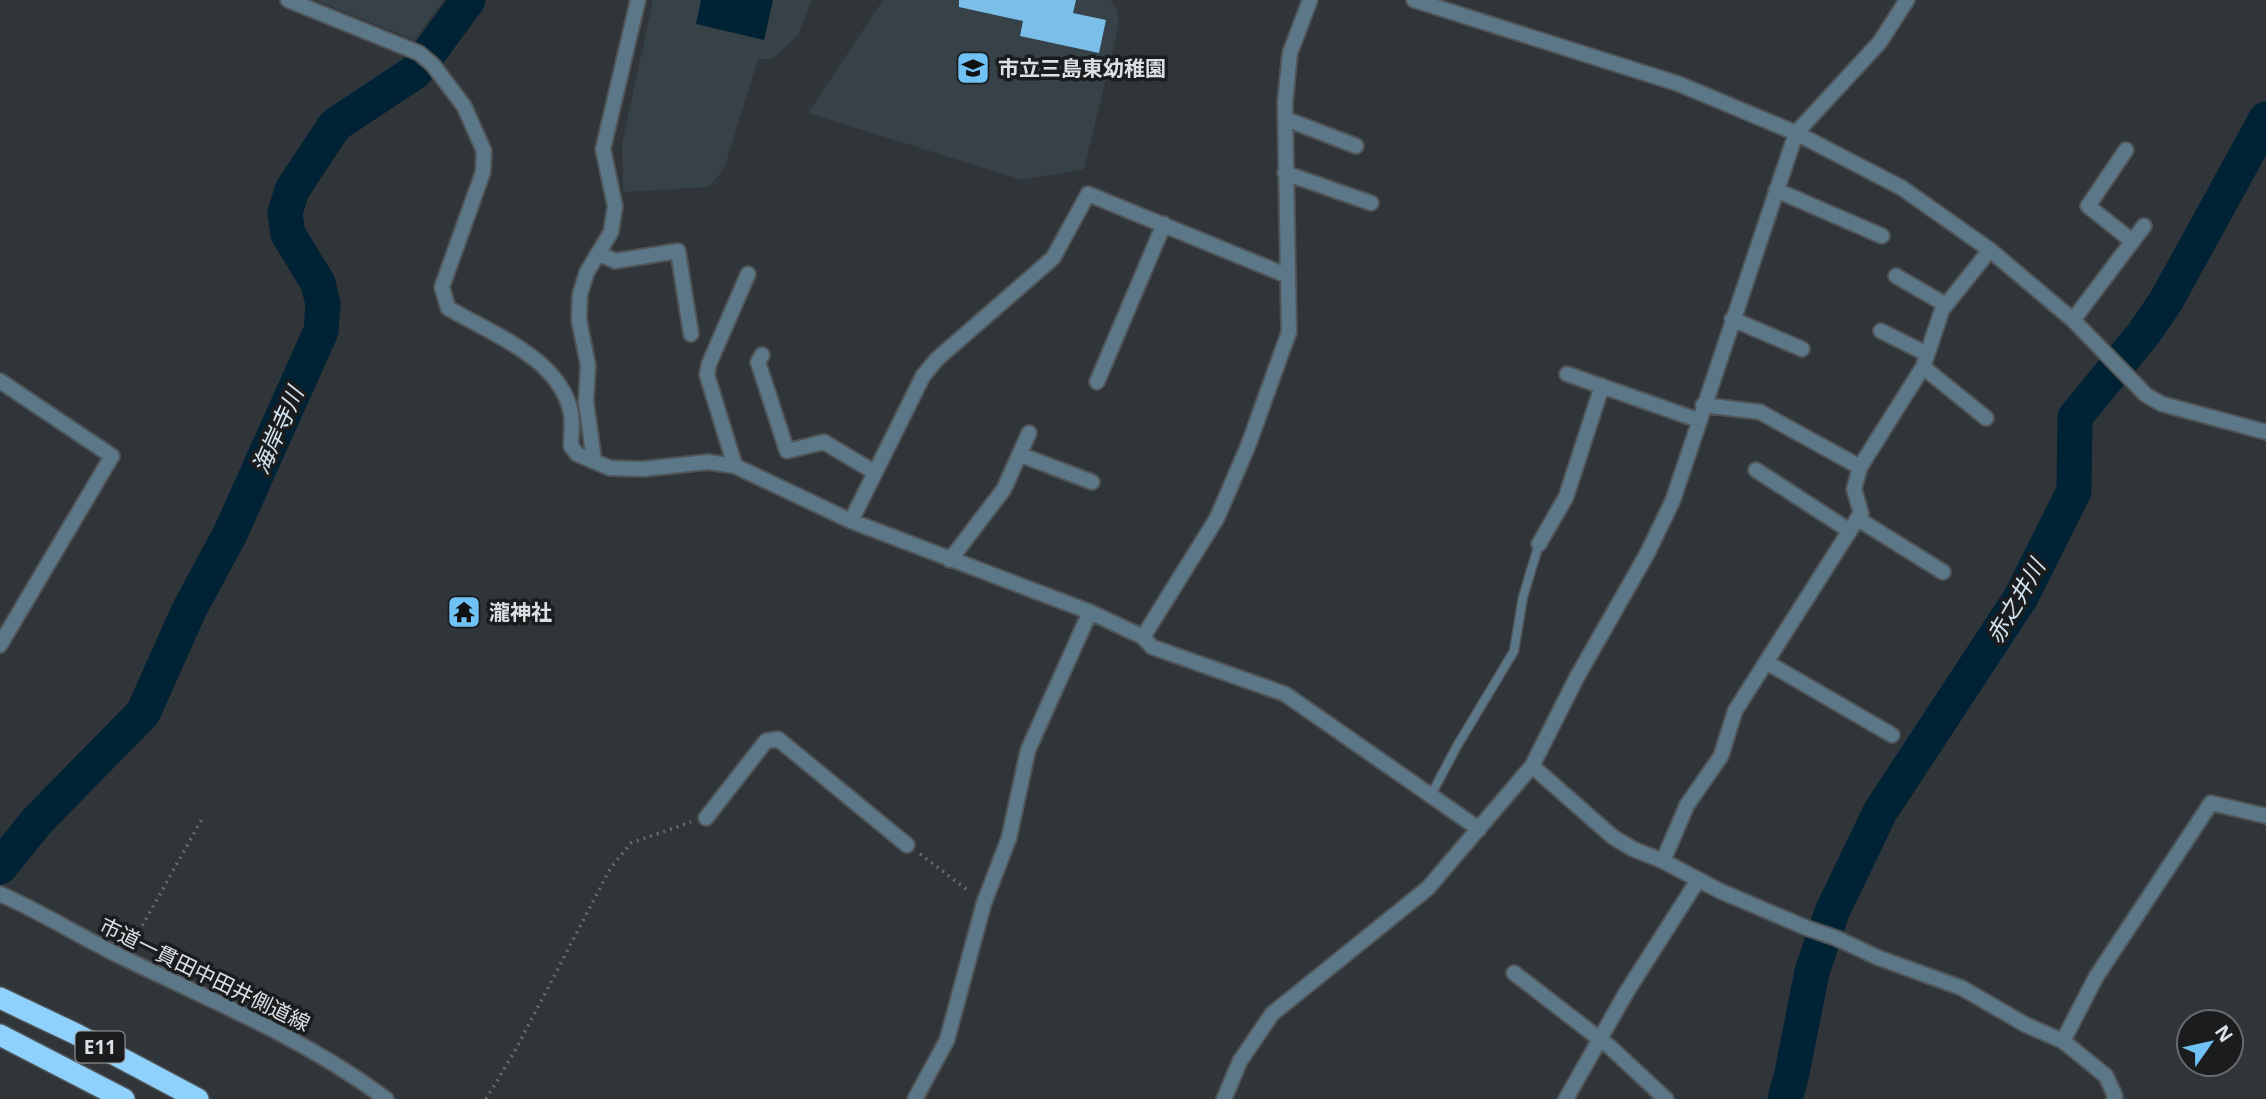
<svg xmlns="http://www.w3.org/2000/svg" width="2266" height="1099" font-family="'Open Sans','Noto Sans JP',sans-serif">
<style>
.built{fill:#364148}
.water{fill:#002235}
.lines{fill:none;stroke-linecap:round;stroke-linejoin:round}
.river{stroke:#002235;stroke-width:35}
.building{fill:#7bbee8}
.lane-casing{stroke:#4f5457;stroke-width:11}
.street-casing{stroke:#4f5457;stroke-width:18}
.highway-casing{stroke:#4f5457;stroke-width:24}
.path{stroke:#676b6f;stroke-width:3.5;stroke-dasharray:2 5;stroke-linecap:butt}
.lane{stroke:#5c7788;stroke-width:8}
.street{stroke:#5c7788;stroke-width:14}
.highway{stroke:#8ed1fd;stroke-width:21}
.labels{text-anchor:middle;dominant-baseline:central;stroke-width:7;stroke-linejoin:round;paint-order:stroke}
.shield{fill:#1a1c1e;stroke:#a2a5a7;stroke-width:2}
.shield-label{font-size:19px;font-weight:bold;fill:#dde0e2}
.poi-label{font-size:21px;font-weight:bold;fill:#dde0e2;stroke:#1a1c1e;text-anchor:start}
.street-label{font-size:21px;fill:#dde0e2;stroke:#1a1c1e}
.water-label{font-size:23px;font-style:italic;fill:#d4e5f1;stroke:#1a1c1e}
</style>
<rect width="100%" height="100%" fill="#303539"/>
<path class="built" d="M 315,0 L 444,0 L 414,40 Z
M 653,0 L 812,0 L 798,35 L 773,59 L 758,59 L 724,169 L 709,187 L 623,192 L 622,144 Z
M 883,0 L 1110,0 L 1116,8 L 1119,24 L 1084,169 L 1022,180 L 808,113 Z"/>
<path class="water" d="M 701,0 L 773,0 L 764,40 L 696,24 Z"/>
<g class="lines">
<path class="river" d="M 0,867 L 37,821 L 143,713 L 189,610 L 230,534 L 321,331 L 323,304 L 318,283 L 288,234 L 285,213 L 292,190 L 335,125 L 415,72 L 468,0
M 1785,1099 L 1792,1073 L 1812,972 L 1832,912 L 1880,812 L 2021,597 L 2074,491 L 2075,417 L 2144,333 L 2166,301 L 2266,119"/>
</g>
<path class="building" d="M 959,0 L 1076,0 L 1073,13 L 1106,20 L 1099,53 L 1020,36 L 1023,21 L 959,7 Z"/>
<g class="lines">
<defs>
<path id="lane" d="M 1431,795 L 1457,746 L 1514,651 L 1523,597 L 1539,544"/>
<path id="street" d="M 288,0 L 419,53 L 433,65 L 464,106 L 484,151 L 483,172 L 442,287 L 448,308 C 492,334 560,358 571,413 C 573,423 571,435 571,446 L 577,454 L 610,468 L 643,469 L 708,462 L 735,466 L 851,521 L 1090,612
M 1414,0 L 1679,84 L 1796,133 L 1902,188 L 1990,250 L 2073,320 L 2146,395 L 2162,404 L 2266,432
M 1286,119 L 1356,146
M 2126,150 L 2088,206 L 2132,241
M 1285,173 L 1371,203
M 1776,190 L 1882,236
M 598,253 L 615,261 L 678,251 L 691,334
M 1896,276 L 1946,305
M 1732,319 L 1802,349
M 2073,320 L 2144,226
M 1881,331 L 1927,354
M 762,355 L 758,362 L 787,451 L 824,442 L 874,472
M 1923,367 L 1986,418
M 1567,374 L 1698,420
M 0,381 L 112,456 L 0,645
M 1097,382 L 1164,224
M 1703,405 L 1760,412 L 1860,467
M 1021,455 L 1092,482
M 594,460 L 586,402 L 588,365 L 579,320 L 580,294 L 587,272 L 611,232 L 615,206 L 603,149 L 638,0
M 735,466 L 707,375 L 709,364 L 748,274
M 1756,470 L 1850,531
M 1858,519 L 1943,572
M 851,521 L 923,376 L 937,359 L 1053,258 L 1088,194 L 1288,276
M 1539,544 L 1566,497 L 1602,386
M 950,560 L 1004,489 L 1029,433
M 1143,637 L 1217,518 L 1248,446 L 1289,332 L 1285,103 L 1290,53 L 1310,0
M 1766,662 L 1892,735
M 1532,766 L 1613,837 L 1633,849 L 1663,861 L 1720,891 L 1807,928 L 1836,938 L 1879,958 L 1962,988 L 2026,1025 L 2063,1041 L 2106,1076 L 2115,1096 L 2114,1099
M 706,818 L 766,741 L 778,739 L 907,845
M 1663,861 L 1687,805 L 1721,756 L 1735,711 L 1861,513 L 1854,489 L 1860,467 L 1923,367 L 1942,310 L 1990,250
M 0,894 C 44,913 85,940 128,960 C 217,1003 307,1040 386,1099
M 1514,973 L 1610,1047 L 1666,1099
M 2063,1041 L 2096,977 L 2211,803 L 2266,816
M 915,1099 L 947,1040 L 984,903 L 1009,838 L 1028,750 L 1090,612 L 1143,637 L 1152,647 L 1285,694 L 1479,829
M 1224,1099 L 1240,1061 L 1272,1014 L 1428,888 L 1532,766 L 1577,677 L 1647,554 L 1673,500 L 1796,133 L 1880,42 L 1907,0
M 1566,1099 L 1626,993 L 1698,880"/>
<path id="highway" d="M 0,998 L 76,1034 L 198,1099
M 0,1035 L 124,1099"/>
</defs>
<use href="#lane" class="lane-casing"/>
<use href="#street" class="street-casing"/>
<use href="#highway" class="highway-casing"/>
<path class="path" d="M 920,854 L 970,892
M 132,944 L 202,819
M 486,1099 L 516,1049 L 610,869 L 631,843 L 691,822"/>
<use href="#lane" class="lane"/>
<use href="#street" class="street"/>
<use href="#highway" class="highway"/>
</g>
<defs>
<symbol id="school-square" viewBox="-11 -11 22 22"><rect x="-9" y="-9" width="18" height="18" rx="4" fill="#70c1f4" stroke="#1a1c1e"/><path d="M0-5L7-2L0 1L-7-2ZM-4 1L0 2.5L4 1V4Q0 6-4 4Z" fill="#111"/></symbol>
<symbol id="temple-square" viewBox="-11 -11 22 22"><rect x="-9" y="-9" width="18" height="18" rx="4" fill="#70c1f4" stroke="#1a1c1e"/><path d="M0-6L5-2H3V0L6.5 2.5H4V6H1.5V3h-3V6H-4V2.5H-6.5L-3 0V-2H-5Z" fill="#111"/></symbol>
</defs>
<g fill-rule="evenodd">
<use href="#school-square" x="954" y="49" width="38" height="38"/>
<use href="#temple-square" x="445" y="593" width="38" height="38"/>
</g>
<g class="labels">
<rect class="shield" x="75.5" y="1031.5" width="49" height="31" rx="5"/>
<g class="shield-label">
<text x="100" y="1047">E11</text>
</g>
<g class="poi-label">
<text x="998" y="68">市立三島東幼稚園</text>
<text x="489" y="612">瀧神社</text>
</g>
<g class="street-label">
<text transform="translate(205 974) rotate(26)">市道一貫田中田井側道線</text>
</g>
<g class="water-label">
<text transform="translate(277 430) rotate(-66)">海岸寺川</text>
<text transform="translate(2015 601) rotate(-60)">赤之井川</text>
</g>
</g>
<g transform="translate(2210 1043) rotate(56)"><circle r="33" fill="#1a1c1e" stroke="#686a6c" stroke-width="2"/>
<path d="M0-5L12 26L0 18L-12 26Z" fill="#70c1f4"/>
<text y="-10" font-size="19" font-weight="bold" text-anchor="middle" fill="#dde0e2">N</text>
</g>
</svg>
